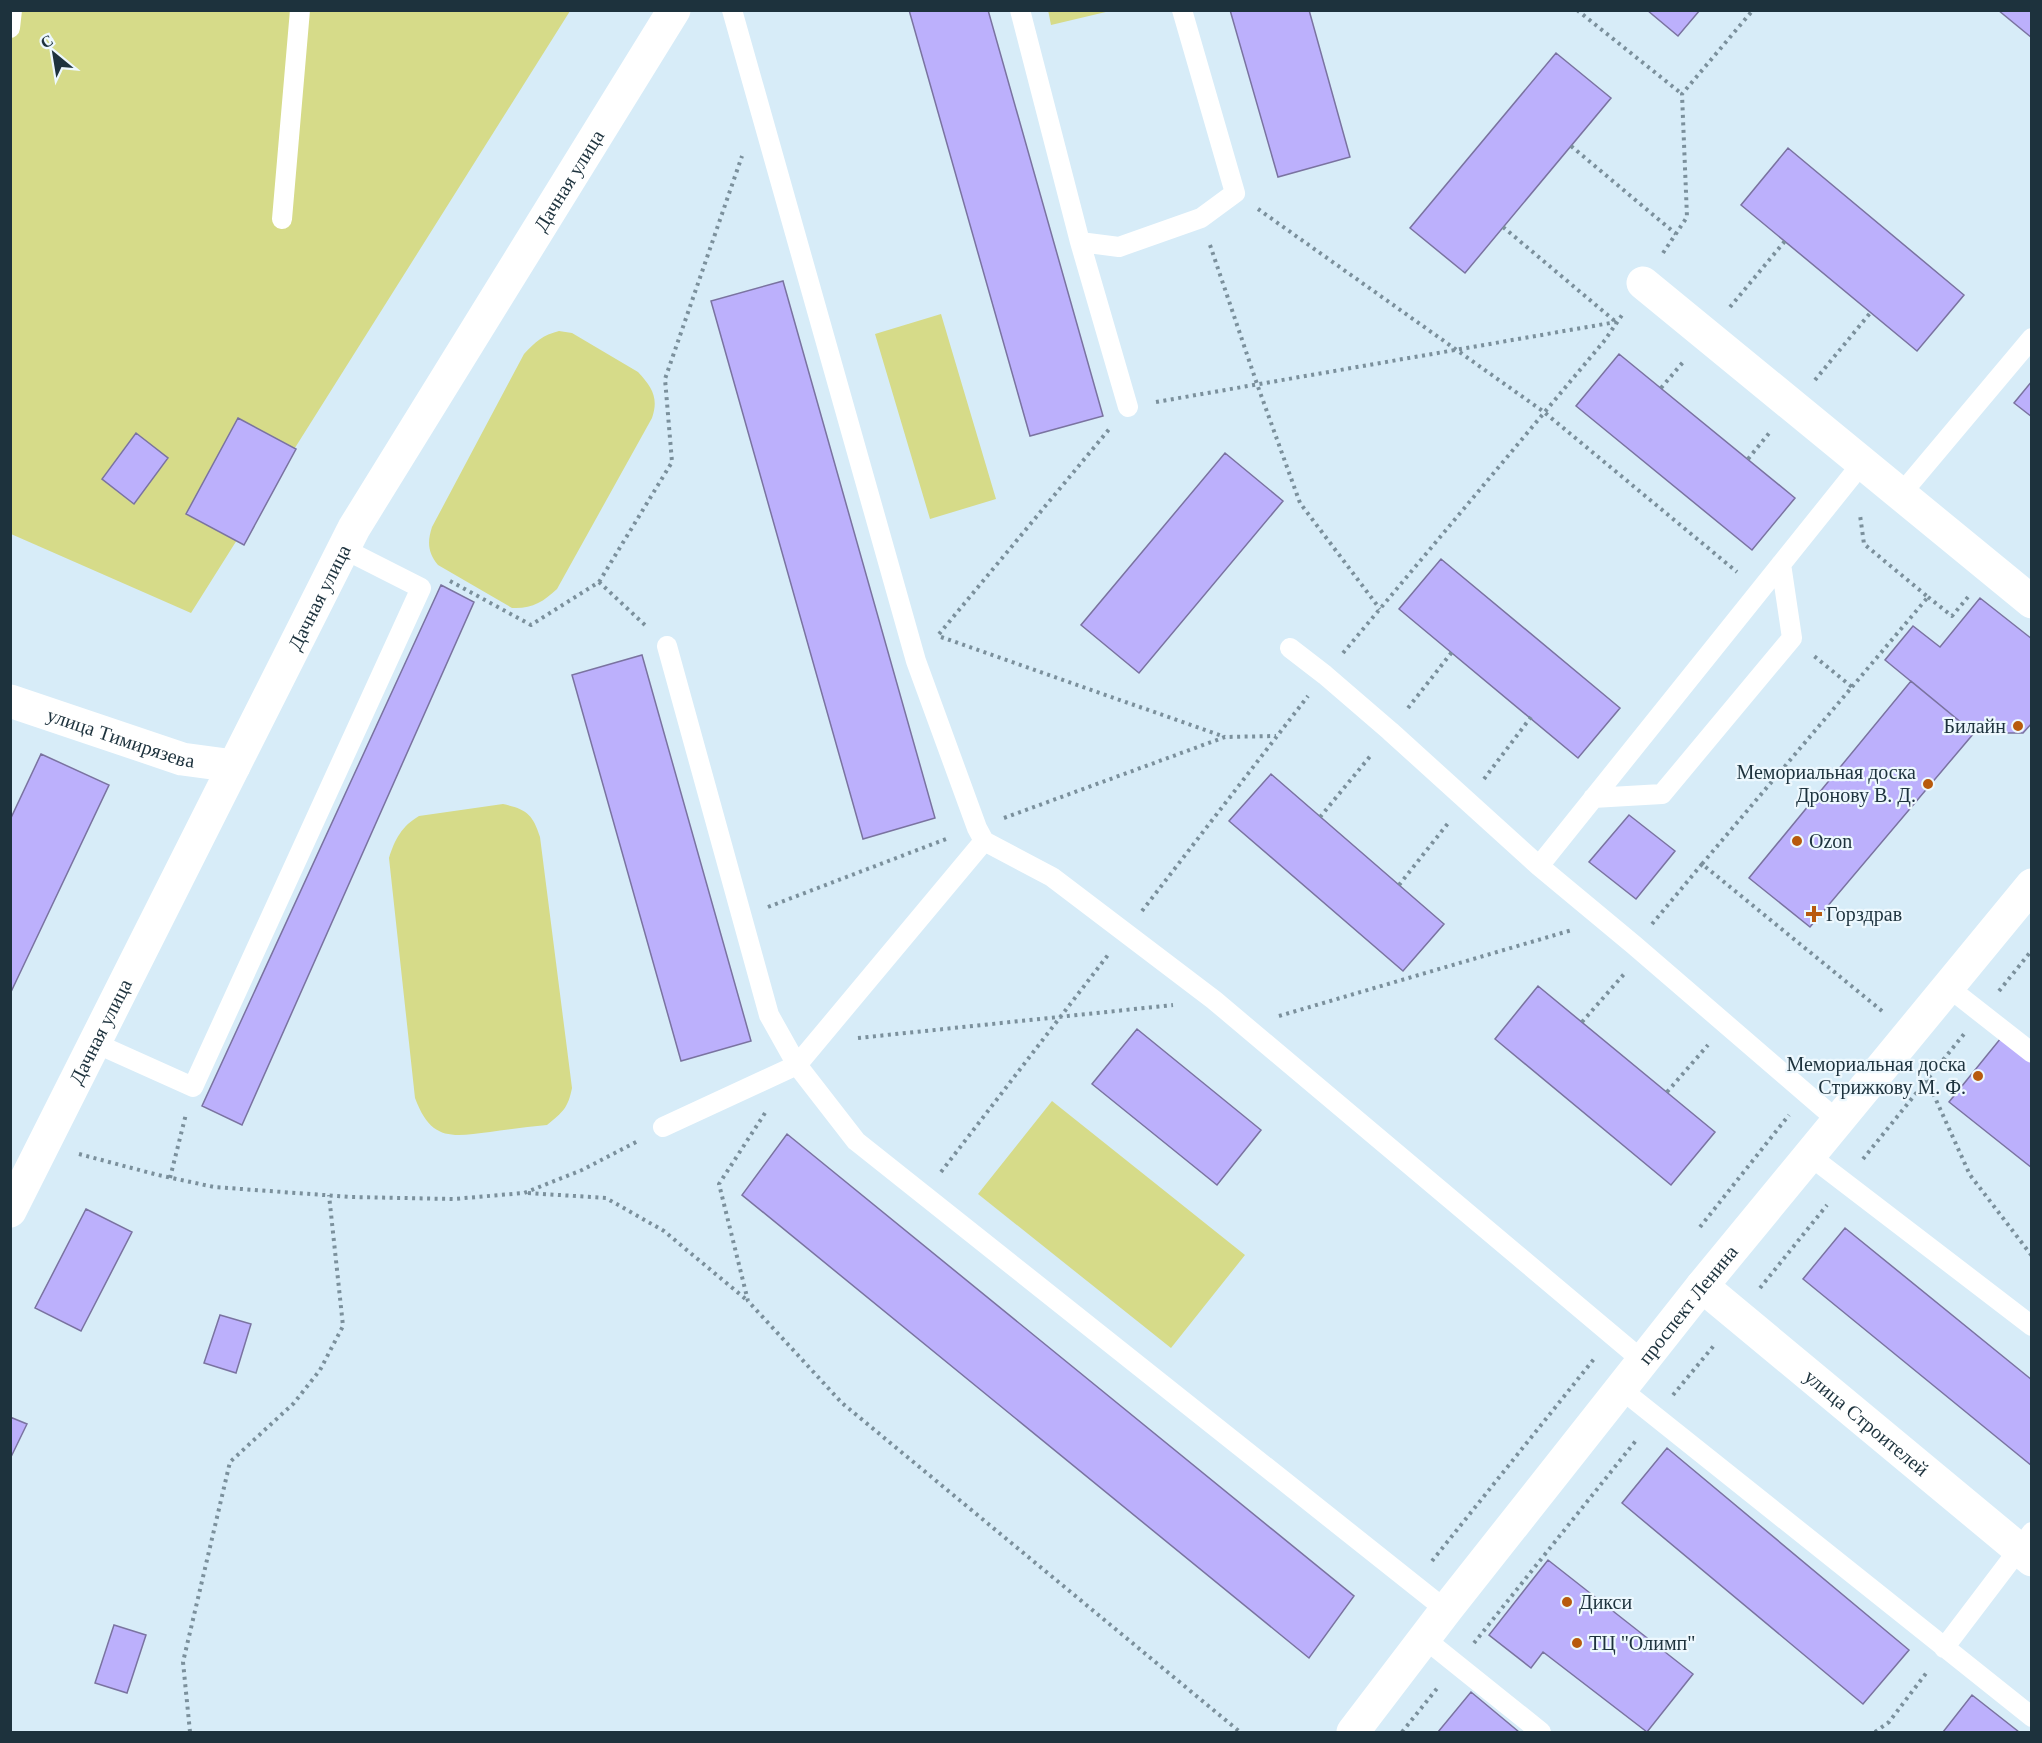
<svg xmlns="http://www.w3.org/2000/svg" width="2042" height="1743" font-family="'Times New Roman',serif">
<style>
.green{fill:#d6db89}
.building{fill:#bcb0fc;stroke:#7a73a0;stroke-width:1.5}
.lines{fill:none;stroke-linecap:round;stroke-linejoin:round}
.path{stroke:#7b909c;stroke-width:4;stroke-dasharray:3 4.5;stroke-linecap:butt}
.lane{stroke:#fff;stroke-width:20}
.street{stroke:#fff;stroke-width:33}
.secondary{stroke:#fff;stroke-width:33}
.poi-dot{fill:#b85a0d;stroke:#edf8fe;stroke-width:2}
.labels{text-anchor:middle;dominant-baseline:central;stroke-width:4.5;stroke-linejoin:round;paint-order:stroke}
.street-label{font-size:20px;fill:#1d323d;stroke:#edf8fe}
.poi-label{font-size:20px;fill:#1d323d;stroke:#edf8fe;text-anchor:start}
</style>
<rect width="100%" height="100%" fill="#d7ecf8"/>
<path class="green" d="M 1048,10 L 1110,10 L 1110,11 L 1051,25 Z
M 11,11 L 570,11 L 191,613 L 11,534 Z
M 941,314 L 996,499 L 930,519 L 875,334 Z
M 559,331 L 572,333 L 638,372 C 652,387 659,398 652,418 L 557,589 C 543,602 532,609 512,608 L 438,565 C 428,553 427,542 432,527 L 524,354 C 535,342 543,335 559,331 Z
M 503,804 C 526,809 533,814 540,837 L 572,1088 C 568,1108 563,1112 547,1125 C 528,1127 509,1129 490,1132 C 451,1137 431,1141 415,1098 L 389,858 C 395,839 402,826 419,816 Z
M 1052,1101 L 1245,1255 L 1171,1348 L 978,1194 Z"/>
<path class="building" d="M 909,10 L 988,10 L 1103,416 L 1030,436 Z
M 1230,10 L 1309,10 L 1350,157 L 1278,177 Z
M 1647,10 L 1700,10 L 1678,36 Z
M 1998,10 L 2032,10 L 2032,38 Z
M 1556,53 L 1611,98 L 1465,273 L 1410,228 Z
M 1788,148 L 1964,295 L 1917,351 L 1741,205 Z
M 783,281 L 935,818 L 863,839 L 711,301 Z
M 1619,354 L 1795,498 L 1752,550 L 1576,406 Z
M 2032,381 L 2032,417 L 2014,403 Z
M 238,418 L 296,449 L 244,545 L 186,514 Z
M 136,433 L 168,458 L 134,504 L 102,479 Z
M 1225,453 L 1283,501 L 1139,673 L 1081,625 Z
M 1441,559 L 1620,708 L 1578,758 L 1399,609 Z
M 441,585 L 474,602 L 242,1125 L 202,1106 Z
M 1980,598 L 2032,639 L 2032,723 L 2023,733 L 1974,733 L 1885,660 L 1913,626 L 1940,647 Z
M 642,655 L 751,1041 L 681,1061 L 572,675 Z
M 1911,681 L 1974,733 L 1810,927 L 1749,878 Z
M 41,754 L 109,785 L 10,994 L 10,820 Z
M 1271,774 L 1444,924 L 1403,971 L 1229,821 Z
M 1629,815 L 1675,851 L 1636,899 L 1589,862 Z
M 1538,986 L 1715,1132 L 1671,1185 L 1495,1039 Z
M 1137,1029 L 1261,1130 L 1217,1185 L 1092,1084 Z
M 2005,1033 L 2032,1055 L 2032,1168 L 1949,1102 Z
M 787,1134 L 1354,1596 L 1309,1658 L 742,1195 Z
M 86,1209 L 132,1232 L 81,1331 L 35,1308 Z
M 1845,1228 L 2032,1380 L 2032,1466 L 1803,1279 Z
M 220,1315 L 251,1324 L 236,1373 L 204,1363 Z
M 10,1417 L 27,1424 L 10,1459 Z
M 1667,1448 L 1909,1650 L 1863,1704 L 1622,1503 Z
M 1548,1560 L 1693,1674 L 1647,1732 L 1543,1652 L 1531,1668 L 1489,1635 Z
M 114,1625 L 146,1635 L 127,1693 L 95,1683 Z
M 1471,1692 L 1519,1732 L 1438,1732 Z
M 1972,1695 L 2019,1732 L 1943,1732 Z"/>
<g class="lines">
<path class="path" d="M 1577,10 L 1682,94
M 1571,146 L 1676,234
M 1258,209 L 1544,412 L 1737,572
M 1503,227 L 1616,322
M 1210,245 L 1257,384 L 1300,503 L 1380,609
M 1663,253 L 1687,217 L 1682,94 L 1753,10
M 1730,307 L 1785,241
M 1815,380 L 1871,312
M 1661,388 L 1684,361
M 1156,402 L 1616,322
M 1748,459 L 1770,432
M 450,581 L 531,625 L 599,582 L 646,626
M 599,582 L 672,462 L 665,379 L 742,156
M 1928,597 L 1952,616 L 1968,597
M 939,634 L 1111,427
M 941,637 L 1225,737
M 1343,653 L 1605,340 L 1624,312
M 1852,687 L 1928,597 L 1864,544 L 1860,515
M 1408,708 L 1452,652
M 1484,779 L 1531,717
M 1320,817 L 1372,754
M 1004,818 L 1225,737 L 1276,736
M 1702,864 L 1852,687 L 1814,656
M 1399,885 L 1449,822
M 768,907 L 946,839
M 1142,911 L 1308,696
M 1652,924 L 1702,864 L 1882,1011
M 1999,991 L 2032,950
M 1279,1016 L 1572,930
M 1582,1022 L 1625,973
M 858,1038 L 1173,1005
M 1927,1080 L 1970,1175 L 2032,1256
M 1667,1092 L 1708,1045
M 765,1113 L 719,1184 L 748,1301 L 842,1403 L 1240,1732
M 79,1154 L 158,1175 L 214,1187 L 351,1197 L 453,1199 L 524,1193 L 582,1170 L 638,1141
M 1863,1159 L 1964,1034
M 941,1172 L 1108,955
M 170,1178 L 186,1114
M 528,1193 L 606,1198 L 664,1231 L 748,1301
M 1700,1227 L 1789,1115
M 1760,1288 L 1827,1205
M 1673,1395 L 1716,1343
M 1432,1561 L 1594,1359
M 1474,1643 L 1638,1438
M 190,1732 L 183,1662 L 230,1462 L 294,1403 L 320,1370 L 343,1326 L 329,1195
M 1402,1732 L 1439,1686
M 1875,1732 L 1889,1722 L 1927,1672"/>
<path class="lane" d="M 732,10 L 916,661 L 977,828 L 984,841 L 1052,877 L 1214,1000 L 1643,1361
M 1020,10 L 1080,242 L 1119,247 L 1201,218 L 1235,193 L 1182,10
M 10,28 L 12,10
M 282,219 L 300,10
M 1080,242 L 1128,407
M 1901,494 L 2032,338
M 1290,648 L 1325,675 L 1390,731 L 1539,866 L 1634,945 L 1837,1120
M 1593,798 L 1662,794 L 1792,638 L 1781,564
M 984,841 L 797,1065 L 856,1141 L 1446,1610
M 1539,866 L 1863,462
M 1948,987 L 2032,1053
M 95,1043 L 193,1087 L 421,588 L 344,549
M 663,1127 L 797,1065 L 769,1015 L 667,646
M 1810,1156 L 2032,1326
M 1621,1389 L 2032,1717
M 1425,1639 L 1541,1732
M 1944,1648 L 2032,1532"/>
<g class="street">
<path d="M 1643,283 L 2032,602"/>
<path id="s1" d="M 10,1211 L 234,766"/>
<path id="s2" d="M 1702,1286 L 2032,1560"/>
</g>
<g class="secondary">
<path id="s3" d="M 10,701 L 182,759 L 234,766 L 354,528 L 674,10"/>
<path id="s4" d="M 1353,1732 L 1446,1610 L 1702,1286 L 2032,885"/>
</g>
</g>
<g class="poi-dot">
<circle cx="2018" cy="726" r="6"/>
<circle cx="1928" cy="784" r="6"/>
<circle cx="1797" cy="841" r="6"/>
<path d="M1811 905h6v6h6v6h-6v6h-6v-6h-6v-6h6z"/>
<circle cx="1978" cy="1076" r="6"/>
<circle cx="1567" cy="1602" r="6"/>
<circle cx="1577" cy="1643" r="6"/>
</g>
<g class="labels">
<g class="street-label">
<text stroke="none"><textPath href="#s3" startOffset="909">Дачная улица</textPath></text>
<text stroke="none"><textPath href="#s3" startOffset="423">Дачная улица</textPath></text>
<text stroke="none"><textPath href="#s3" startOffset="117">улица Тимирязева</textPath></text>
<text stroke="none"><textPath href="#s1" startOffset="201">Дачная улица</textPath></text>
<text stroke="none"><textPath href="#s4" startOffset="543">проспект Ленина</textPath></text>
<text stroke="none"><textPath href="#s2" startOffset="214">улица Строителей</textPath></text>
</g>
<g class="poi-label">
<text x="2006" y="726" text-anchor="end">Билайн</text>
<text x="1916" y="772" text-anchor="end">Мемориальная доска<tspan x="1916" dy="23">Дронову В. Д.</tspan></text>
<text x="1809" y="841">Ozon</text>
<text x="1826" y="914">Горздрав</text>
<text x="1966" y="1064" text-anchor="end">Мемориальная доска<tspan x="1966" dy="23">Стрижкову М. Ф.</tspan></text>
<text x="1579" y="1602">Дикси</text>
<text x="1589" y="1643">ТЦ "Олимп"</text>
</g>
</g>
<rect width="2042" height="1743" fill="none" stroke="#1d323d" stroke-width="24"/>
<g transform="translate(54 54) rotate(330)" stroke="#edf8fe" stroke-width="4.5" paint-order="stroke">
<path d="M0-4.5L10 22L0 15L-10 22Z" fill="#1d323d"/>
<text y="-9" font-size="16" font-weight="bold" text-anchor="middle" fill="#1d323d">С</text>
</g>
</svg>
